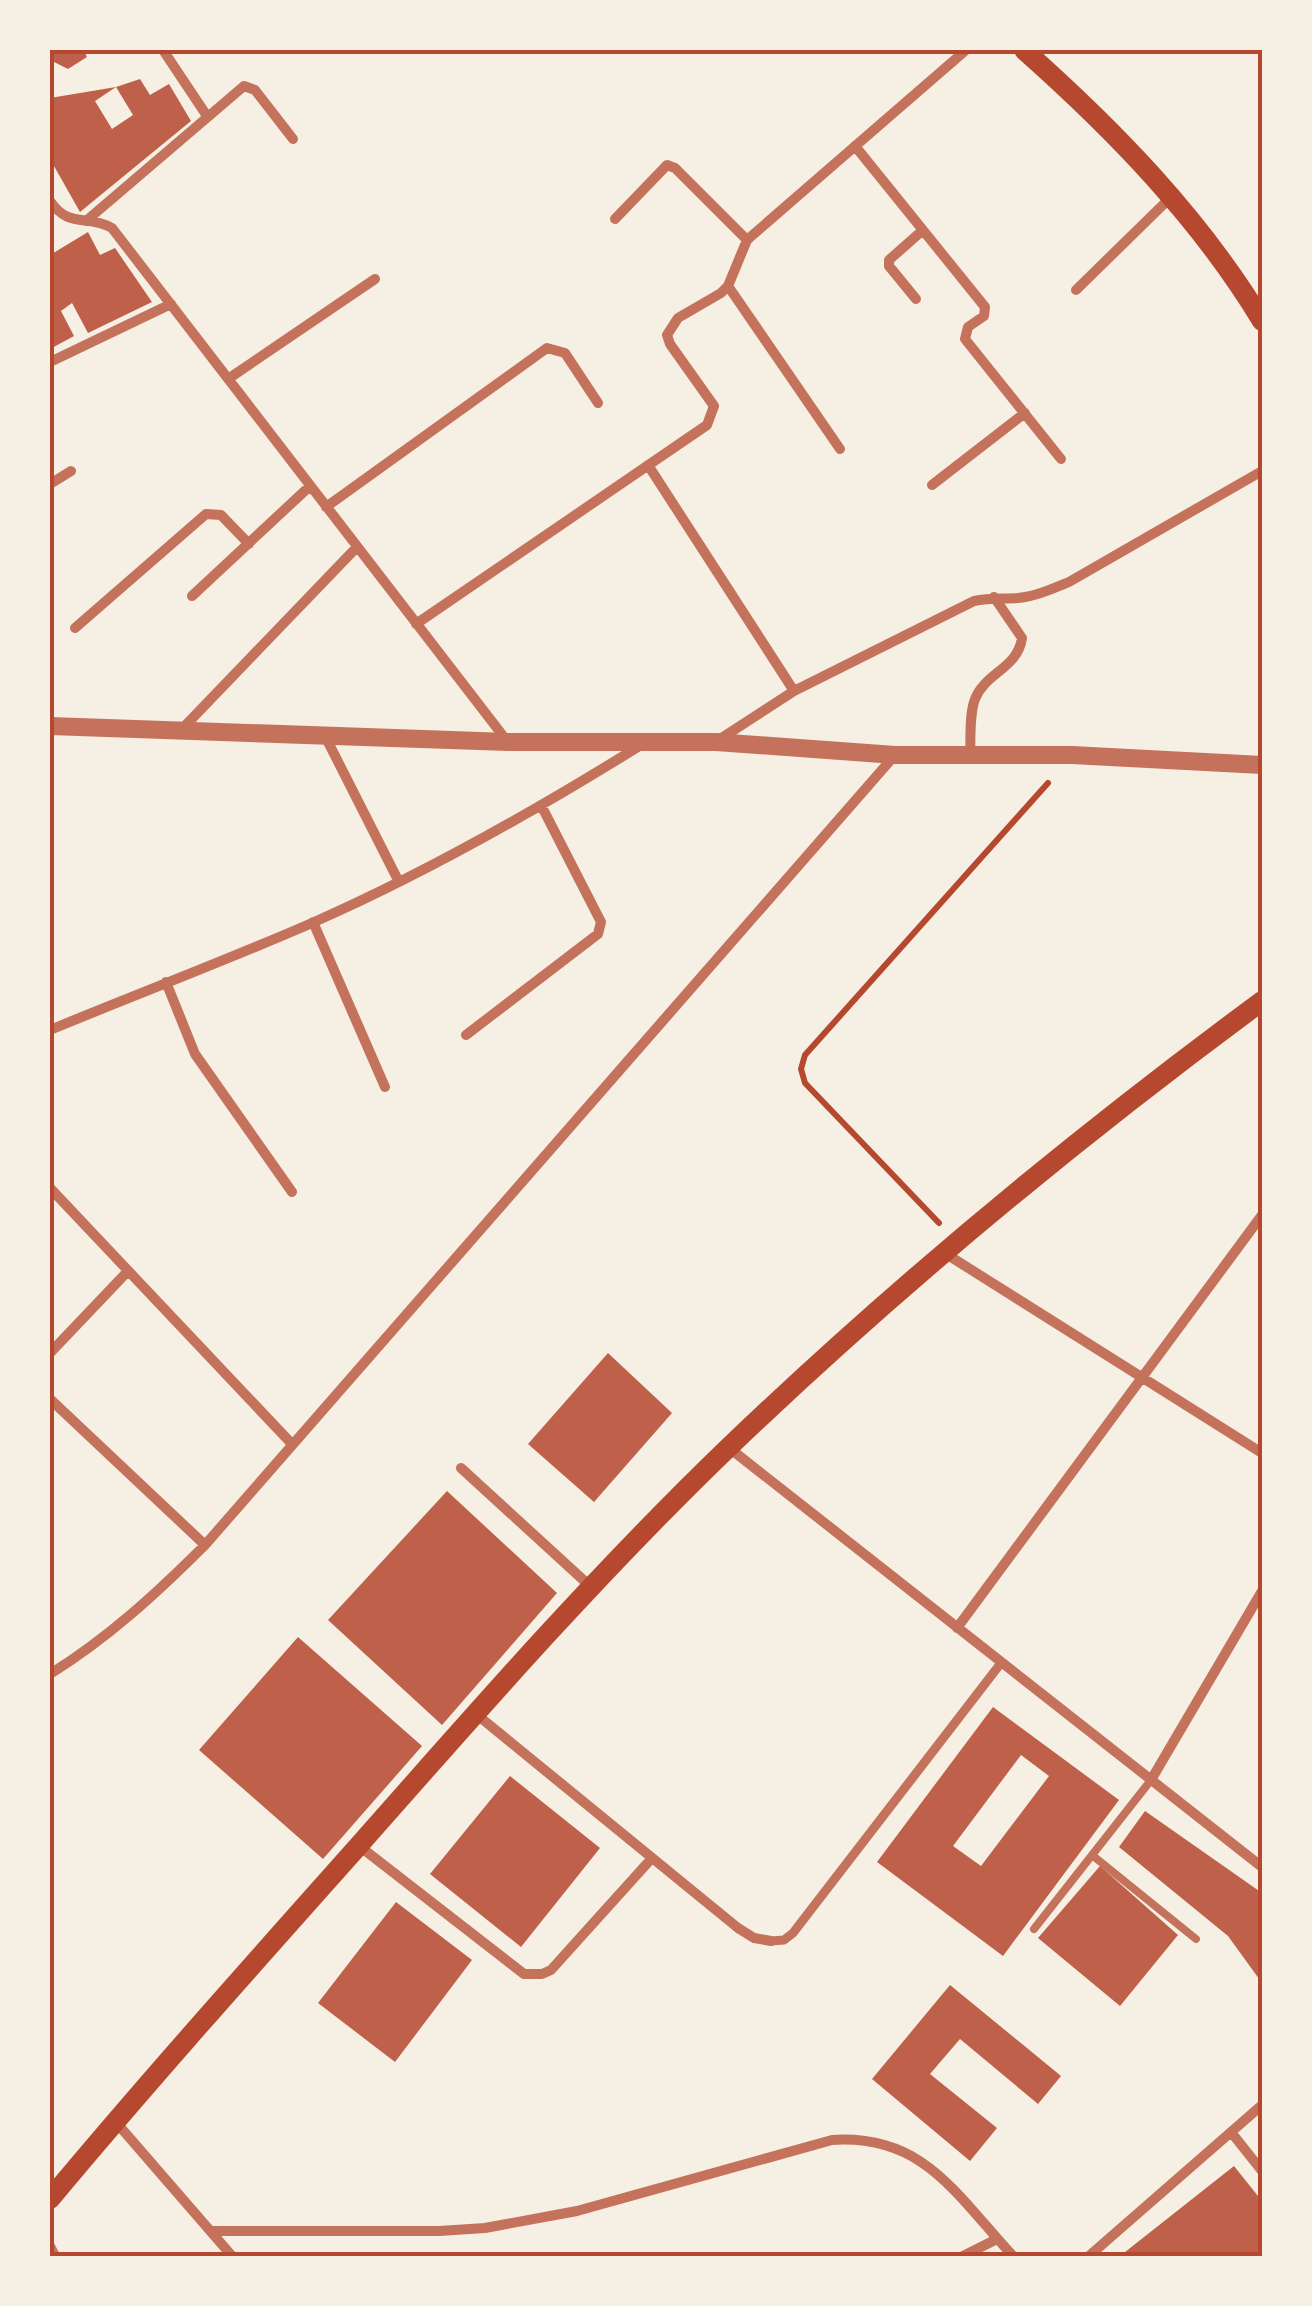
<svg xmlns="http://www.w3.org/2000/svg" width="1312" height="2306" font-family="Georgia,serif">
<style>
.building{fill:#bf614a;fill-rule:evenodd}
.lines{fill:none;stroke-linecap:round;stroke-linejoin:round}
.path{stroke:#b5482f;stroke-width:6}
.service{stroke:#c5725c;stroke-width:8}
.pedestrian{stroke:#c5725c;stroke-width:9}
.minor{stroke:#c5725c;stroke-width:10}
.tertiary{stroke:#c5725c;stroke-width:18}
.secondary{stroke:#b5482f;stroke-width:20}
.neatline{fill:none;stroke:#b5482f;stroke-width:4}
</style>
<rect width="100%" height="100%" fill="#f6efe4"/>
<path class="building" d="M 50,50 L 84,50 L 87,57 L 68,69 L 50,60 Z
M 140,79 L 150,95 L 169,84 L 191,121 L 80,212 L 50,159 L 50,98 L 116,87 ZM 116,87 L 133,115 L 112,129 L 95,101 Z
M 88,232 L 100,255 L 115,248 L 152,302 L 88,333 L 72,303 L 61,311 L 74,336 L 50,349 L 50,255 Z
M 608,1353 L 672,1413 L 594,1502 L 528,1444 Z
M 447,1491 L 557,1593 L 442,1725 L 328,1620 Z
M 298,1637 L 422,1746 L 323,1859 L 199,1750 Z
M 993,1707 L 1119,1800 L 1003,1956 L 877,1862 ZM 1021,1755 L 1049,1776 L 981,1866 L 953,1846 Z
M 510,1776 L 600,1848 L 521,1947 L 430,1874 Z
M 1145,1811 L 1262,1893 L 1262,1983 L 1228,1936 L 1119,1847 Z
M 1100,1866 L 1178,1935 L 1120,2006 L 1038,1938 Z
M 396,1902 L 472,1960 L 395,2062 L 318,2003 Z
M 950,1985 L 1061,2076 L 1038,2104 L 960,2039 L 930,2074 L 997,2128 L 970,2161 L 872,2079 Z
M 1234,2166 L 1262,2201 L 1262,2256 L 1120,2256 Z"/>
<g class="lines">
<path class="path" d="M 939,1223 L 805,1083 L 801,1069 L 805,1055 L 1048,783"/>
<path class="service" d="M 1092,1855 L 1196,1939
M 1034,1929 L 1151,1780"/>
<path class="pedestrian" d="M 771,1941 L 784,1940 L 793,1933 L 1001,1663"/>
<path class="minor" d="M 163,50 L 207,116
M 855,146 L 985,307 L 984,316 L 968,327 L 965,339 L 1061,459
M 50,201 C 69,229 87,214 112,228 L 507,741
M 615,219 L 667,165 L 675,168 L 747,240
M 86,221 L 244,86 L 255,90 L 293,139
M 728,286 L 840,449
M 1076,290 L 1171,197
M 916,299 L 889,266 L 889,260 L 923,230
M 50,362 L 171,304
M 228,379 L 375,279
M 648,465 L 794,691
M 50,484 L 71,471
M 932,485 L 1025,413
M 326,507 L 547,348 L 565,353 L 598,403
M 192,596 L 310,486
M 416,624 L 707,425 L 714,406 L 670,344 L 667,335 L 678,318 L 721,293 L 728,286 L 747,240 L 966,50
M 75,628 L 206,514 L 221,515 L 249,544
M 182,729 L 357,547
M 325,736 L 399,882
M 717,741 L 794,691 L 974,601 C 989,598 1003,599 1018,598 C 1036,596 1052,589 1069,582 L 1262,471
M 970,755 C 971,738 969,715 975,699 C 985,673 1018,668 1022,638 L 994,597
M 313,922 L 385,1087
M 166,982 L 195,1054 L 292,1192
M 50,1030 C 137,994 225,961 312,923 C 426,873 535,811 641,745
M 466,1035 L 598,934 L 601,922 L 542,807
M 50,1188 L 291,1443
M 943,1252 L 1262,1453
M 50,1353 L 128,1271
M 50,1399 L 205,1545
M 728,1447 L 1262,1867
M 461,1468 L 591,1587
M 957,1628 L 1262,1215
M 50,1674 C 108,1638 157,1593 205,1545 L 895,755
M 476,1714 L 738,1928 L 754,1938 L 771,1941
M 1151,1780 L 1262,1591
M 358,1845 L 524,1974 L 542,1974 L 551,1970 L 652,1858
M 115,2121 L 232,2256
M 1231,2132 L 1262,2171
M 211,2231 L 439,2231 L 485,2228 L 577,2211 L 832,2140 C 924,2134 956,2195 1013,2256
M 50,2246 L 55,2256
M 963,2256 L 997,2239
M 1089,2256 L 1262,2105"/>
<path class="tertiary" d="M 50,726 L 508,742 L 716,742 L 895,755 L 1072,755 L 1262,765"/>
<path class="secondary" d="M 1024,50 C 1114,130 1199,217 1262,321
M 50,2199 C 151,2078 256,1961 361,1843 C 480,1708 599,1572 729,1447 C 897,1286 1075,1139 1262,1001"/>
</g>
<rect width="1312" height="2306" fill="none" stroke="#f6efe4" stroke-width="105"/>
<rect x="52" y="52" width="1208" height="2202" class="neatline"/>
</svg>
